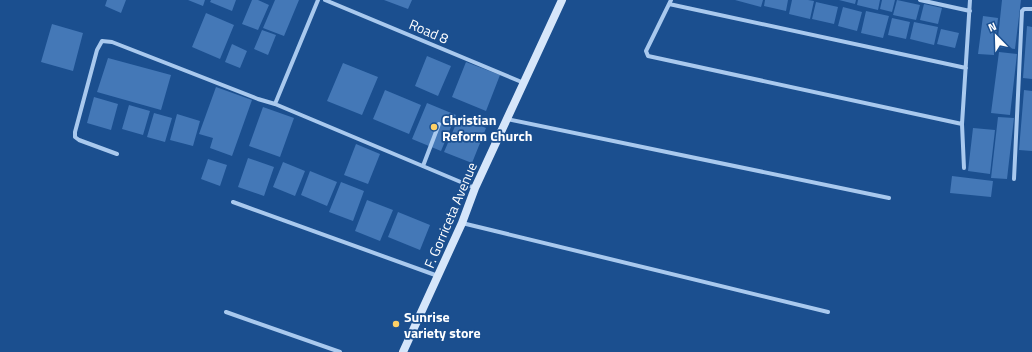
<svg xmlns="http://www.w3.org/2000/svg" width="1032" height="352" font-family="'Titillium Web',sans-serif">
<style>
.building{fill:#4478b7}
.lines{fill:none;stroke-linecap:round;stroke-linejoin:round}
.street{stroke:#a9c9ee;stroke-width:4}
.secondary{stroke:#d6e6fa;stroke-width:8}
.poi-dot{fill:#ffd166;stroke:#1b4f8f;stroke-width:1.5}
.labels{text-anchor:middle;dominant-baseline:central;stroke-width:3.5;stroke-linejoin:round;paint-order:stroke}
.street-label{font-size:14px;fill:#fff;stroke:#1b4f8f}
.poi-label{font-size:14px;font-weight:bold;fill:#fff;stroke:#1b4f8f;text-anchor:start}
</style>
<rect width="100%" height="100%" fill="#1b4f8f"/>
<path class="building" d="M 107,0 L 126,0 L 121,13 L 105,6 Z
M 188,0 L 205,0 L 203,6 Z
M 211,0 L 236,0 L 232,11 L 210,2 Z
M 252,0 L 258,0 L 269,5 L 258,30 L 242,24 Z
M 275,0 L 299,0 L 284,36 L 263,28 Z
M 384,0 L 412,0 L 408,9 Z
M 735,0 L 763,0 L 761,7 Z
M 765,0 L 788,0 L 786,11 L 764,6 Z
M 792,0 L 808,0 L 814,1 L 810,19 L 789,14 Z
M 839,0 L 856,0 L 855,4 Z
M 858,0 L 880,0 L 878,10 L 857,5 Z
M 882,0 L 895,0 L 892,12 L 880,9 Z
M 897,0 L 920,5 L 916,20 L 893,15 Z
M 1002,0 L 1021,0 L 1015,49 L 997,47 Z
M 816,2 L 838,7 L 834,24 L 812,19 Z
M 924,4 L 942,8 L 938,24 L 920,20 Z
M 843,7 L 862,12 L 857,31 L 838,26 Z
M 866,11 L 889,16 L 883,38 L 861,33 Z
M 206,13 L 234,25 L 220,59 L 192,47 Z
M 983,16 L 998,18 L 994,55 L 978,54 Z
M 892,18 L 910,22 L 906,39 L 888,35 Z
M 914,22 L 938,27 L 934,45 L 910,39 Z
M 52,24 L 83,33 L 73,71 L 41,62 Z
M 1027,26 L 1032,27 L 1032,79 L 1023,78 Z
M 941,29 L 959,33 L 955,48 L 937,44 Z
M 262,30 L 276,35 L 268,55 L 254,49 Z
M 232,44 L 247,51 L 240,68 L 225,62 Z
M 999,52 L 1017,54 L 1010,115 L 991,113 Z
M 427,56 L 451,66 L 438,96 L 415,86 Z
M 108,58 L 171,75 L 161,110 L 97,92 Z
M 466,62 L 500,75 L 486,111 L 452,97 Z
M 343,63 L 378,77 L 362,115 L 327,101 Z
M 216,87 L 252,100 L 232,156 L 210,148 L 213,138 L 199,134 Z
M 385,90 L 421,105 L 409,134 L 373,119 Z
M 1024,90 L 1032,91 L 1032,151 L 1019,150 Z
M 94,97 L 118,104 L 111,130 L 87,123 Z
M 427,103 L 456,115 L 441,151 L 412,139 Z
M 129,105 L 150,111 L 143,135 L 122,129 Z
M 263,107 L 294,118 L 280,157 L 249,146 Z
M 154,113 L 172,118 L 165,142 L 147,137 Z
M 177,114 L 200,121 L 193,146 L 170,140 Z
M 459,117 L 486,128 L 472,163 L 444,152 Z
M 998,117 L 1014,118 L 1007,179 L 991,178 Z
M 973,128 L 995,130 L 990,174 L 968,171 Z
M 356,144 L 380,154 L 368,184 L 344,175 Z
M 248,158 L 274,167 L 264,196 L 238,187 Z
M 208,159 L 227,165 L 220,186 L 201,179 Z
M 283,162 L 305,171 L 295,196 L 273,187 Z
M 310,171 L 337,182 L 327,206 L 301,195 Z
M 952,176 L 993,181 L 991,197 L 950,193 Z
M 341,182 L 364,191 L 353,221 L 329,212 Z
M 367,200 L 393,210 L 380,241 L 355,231 Z
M 398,212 L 430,225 L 420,250 L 388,237 Z"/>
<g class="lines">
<path class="street" d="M 325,0 L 524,83
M 671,0 L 646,51 L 648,56 L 962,124
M 920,0 L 970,11
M 669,4 L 966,68
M 275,104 L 318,0
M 507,119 L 889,198
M 117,154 L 79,140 L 75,137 L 75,132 L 97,50 L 102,41 L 112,42 L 258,99 L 275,104 L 475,188
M 423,166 L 439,124
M 964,168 L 962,124 L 970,0
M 1014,179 L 1022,11 L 1024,9 L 1032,9
M 233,202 L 438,276
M 462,223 L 828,312
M 226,312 L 340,352"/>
<path class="secondary" d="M 403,352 L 462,223 L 475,188 L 562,0"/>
</g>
<g class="poi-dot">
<circle cx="434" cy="127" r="4"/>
<circle cx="396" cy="324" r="4"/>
</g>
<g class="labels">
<g class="street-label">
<text transform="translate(429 31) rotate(23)">Road 8</text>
<text transform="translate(450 215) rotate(-67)">F. Gorriceta Avenue</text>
</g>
<g class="poi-label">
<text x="442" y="119">Christian<tspan x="442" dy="16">Reform Church</tspan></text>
<text x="404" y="316">Sunrise<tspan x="404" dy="16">variety store</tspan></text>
</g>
</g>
<g transform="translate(996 36) rotate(337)" stroke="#1b4f8f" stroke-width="3" paint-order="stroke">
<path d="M0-3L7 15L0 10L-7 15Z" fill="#ffffff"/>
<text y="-6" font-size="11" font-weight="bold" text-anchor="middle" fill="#ffffff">N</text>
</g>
</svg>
